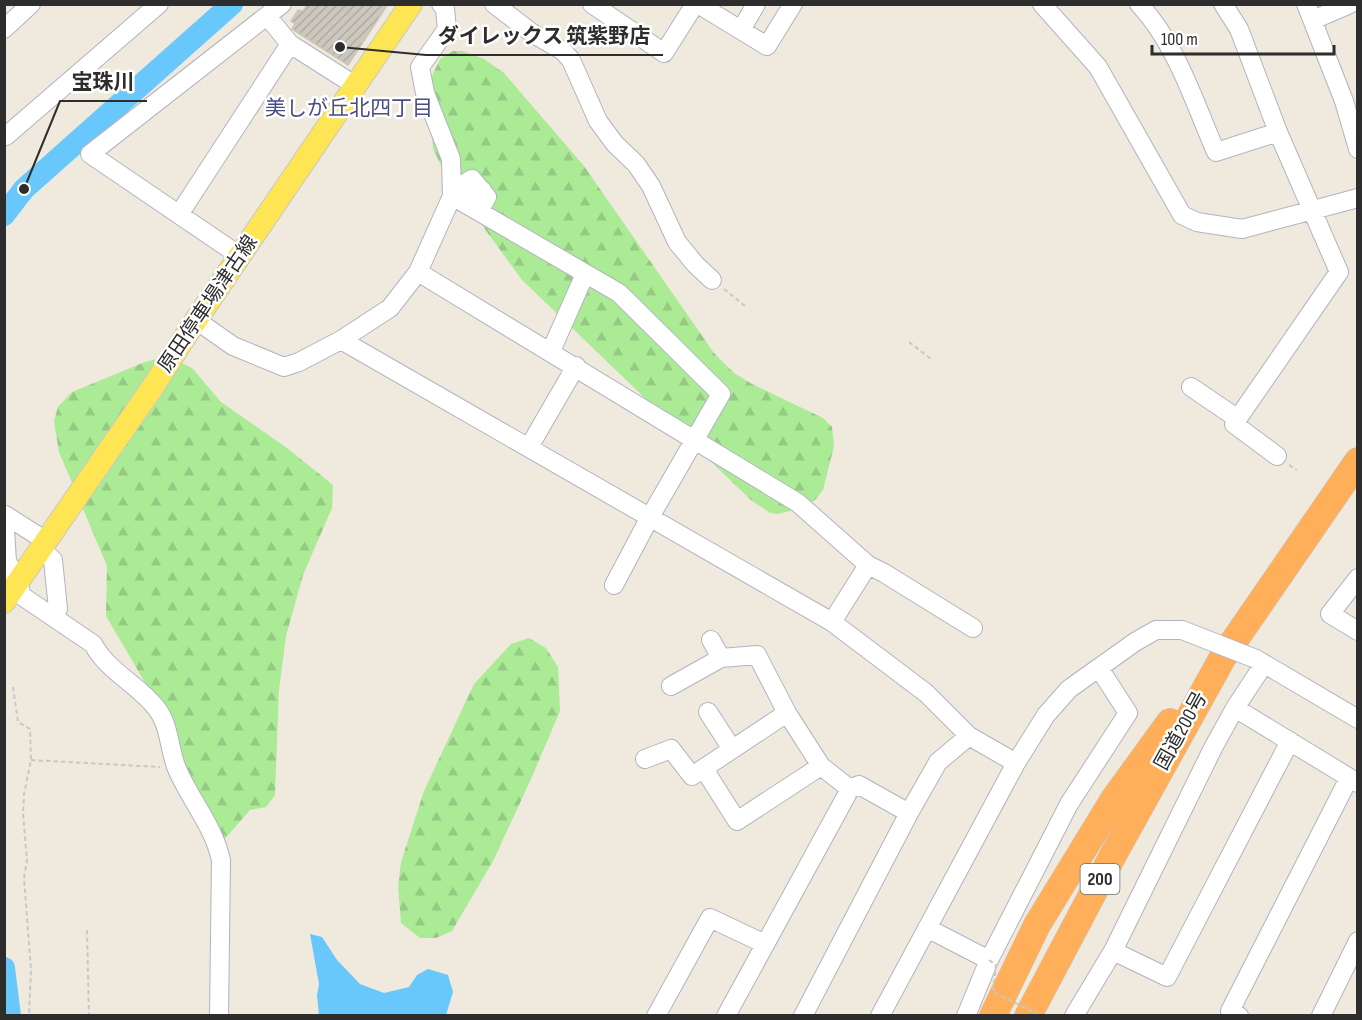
<svg xmlns="http://www.w3.org/2000/svg" width="1362" height="1020" font-family="'Sofia Sans Condensed','Noto Sans JP',sans-serif">
<style>
.forest{fill:url(#forest-firs)}
.water{fill:#68c7fb}
.lines{fill:none;stroke-linecap:round;stroke-linejoin:round}
.river{stroke:#68c7fb;stroke-width:22}
.building{fill:url(#building-hatch);stroke:#cbc6b7;stroke-width:1.5}
.minor-casing{stroke:#b2b3c1;stroke-width:20}
.major-casing{stroke:#c8c8c8;stroke-width:24}
.highway-casing{stroke:#c8c8c8;stroke-width:28}
.path{stroke:#c8c8c8;stroke-width:2;stroke-dasharray:4.5 3;stroke-linecap:butt}
.minor{stroke:#fff;stroke-width:18}
.major{stroke:#fee554;stroke-width:22}
.highway{stroke:#ffaf59;stroke-width:27}
.minor-bridge-casing{stroke:#b2b3c1;stroke-width:20;stroke-linecap:butt}
.path-bridge{stroke:#c8c8c8;stroke-width:2;stroke-dasharray:4.5 3;stroke-linecap:butt}
.minor-bridge{stroke:#fff;stroke-width:18}
.labels{text-anchor:middle;dominant-baseline:central;stroke-width:5;stroke-linejoin:round;paint-order:stroke}
.shield{fill:#fff;stroke:#6c6c6c;stroke-width:1.5}
.shield-label{font-size:18px;font-weight:bold;fill:#2d2d2d}
.street-label{font-size:20px;fill:#2d2d2d;stroke:#fff}
.neighbourhood-label{font-size:21px;fill:#484d83;stroke:#fff}
.leader{fill:none;stroke:#2d2d2d;stroke-width:2}
.callout-dot{fill:#2d2d2d;stroke:#fff;stroke-width:2}
.callout-label{font-size:21px;text-anchor:middle;font-weight:bold;fill:#2d2d2d;stroke:#fff;stroke-width:5;stroke-linejoin:round;paint-order:stroke}
</style>
<defs>
<pattern id="forest-firs" width="22" height="20" patternUnits="userSpaceOnUse" patternTransform="scale(1.5)"><rect width="22" height="20" fill="#aceb96"/><path d="M5 1l3.5 6h-7zM16 11l3.5 6h-7z" fill="#94ca82"/></pattern>
<pattern id="building-hatch" width="6" height="6" patternUnits="userSpaceOnUse" patternTransform="scale(1.5)"><rect width="6" height="6" fill="#cbc7bc"/><path d="M-1 1l2-2M0 6l6-6M5 7l2-2" fill="none" stroke="#afaba2"/></pattern>
</defs>
<rect width="100%" height="100%" fill="#efe9de"/>
<path class="forest" d="M 453,51 L 463,51 L 484,59 L 504,73 L 584,166 L 714,353 L 734,373 L 752,384 L 823,418 L 832,427 L 834,446 L 823,490 L 816,499 L 805,508 L 777,514 L 770,513 L 751,500 L 522,280 L 447,177 L 433,149 L 429,99 L 432,76 L 440,59 Z
M 168,356 L 192,368 L 221,402 L 287,448 L 333,485 L 332,508 L 303,575 L 286,636 L 279,690 L 275,795 L 266,807 L 250,810 L 223,841 L 183,774 L 174,732 L 106,616 L 107,566 L 59,452 L 54,421 L 58,407 L 72,392 L 145,362 Z
M 529,638 L 546,648 L 558,667 L 560,711 L 531,779 L 493,861 L 452,931 L 436,938 L 420,938 L 401,923 L 398,887 L 401,862 L 424,791 L 474,684 L 511,644 Z"/>
<path class="water" d="M 310,934 L 322,937 L 337,960 L 360,984 L 384,993 L 409,987 L 417,975 L 428,969 L 448,975 L 453,992 L 446,1015 L 319,1015 L 317,995 L 319,984 Z"/>
<g class="lines">
<path class="river" d="M 4,215 L 24,189 L 232,4
M 4,968 L 10,1016"/>
</g>
<path class="building" d="M 308,4 L 388,4 L 348,65 L 292,29 L 295,24 L 291,21 L 298,10 L 303,11 Z"/>
<g class="lines">
<defs>
<path id="minor" d="M 494,4 L 532,33 L 563,51 L 571,60 L 598,121 L 615,144 L 636,164 L 651,186 L 677,242 L 695,264 L 712,280
M 592,4 L 664,53 L 695,4
M 698,4 L 767,46 L 793,4
M 1042,4 L 1098,67 L 1182,215 L 1197,222 L 1242,229 L 1358,198
M 1139,4 C 1177,45 1194,102 1216,152 L 1278,132
M 1223,4 L 1239,29 L 1278,132 L 1339,272 L 1234,424 L 1277,456
M 1306,4 L 1344,101 L 1358,149
M 267,16 L 290,44 L 356,86
M 1313,20 L 1350,4
M 4,29 L 31,4
M 741,30 L 756,4
M 4,134 L 6,136 L 159,4
M 452,196 L 619,293 L 721,394 L 650,517 L 614,585
M 479,211 L 487,197 L 472,179 L 464,184 L 475,196 L 482,190
M 180,213 L 290,44
M 240,256 L 90,154 L 282,4
M 418,272 L 798,503 L 868,565
M 196,320 L 233,346 L 284,367 L 299,362 L 341,340 L 390,308 L 418,272 L 452,196 L 451,159 L 425,93 L 420,67 L 447,29 L 445,9 L 441,4
M 341,340 L 832,622 L 926,693 L 969,736 L 1016,763
M 551,351 L 585,274
M 1191,387 L 1238,419
M 529,447 L 576,366
M 4,515 L 7,561 L 18,582 L 22,596 L 93,644 C 108,672 139,685 157,709 C 170,726 169,750 177,769 C 191,801 213,825 221,860 L 219,1016
M 5,515 L 46,541
M 41,549 L 53,560 L 58,609 L 53,616
M 1358,578 L 1330,614 L 1358,631
M 832,622 L 868,565 L 884,573 L 973,628
M 711,640 L 721,658
M 1256,659 L 1358,719
M 671,686 L 721,658 L 757,655 L 787,713 L 821,766 L 850,789
M 1235,708 L 1264,664
M 708,712 L 732,749
M 645,759 L 671,749 L 692,776 L 787,713
M 704,769 L 737,821 L 821,766
M 927,928 L 989,960
M 1113,951 L 1167,977 L 1290,741
M 656,1016 L 710,918 L 765,944
M 726,1016 L 850,789 L 859,785 L 909,813
M 803,1016 L 909,813 L 938,762 L 969,736
M 880,1016 L 1016,763 L 1046,715 L 1069,689 L 1135,642
M 966,1016 L 989,960 L 1069,804 L 1128,713 L 1099,668
M 1074,1016 L 1113,951 L 1213,748 L 1235,708 L 1358,783
M 1239,1016 L 1230,1011 L 1349,778
M 1321,1016 L 1358,941"/>
<path id="major" d="M 4,602 L 152,388 L 196,320 L 411,4"/>
<path id="highway" d="M 993,1016 L 1037,925 L 1114,799 L 1170,722
M 1028,1016 L 1112,857 L 1223,657 L 1358,461"/>
</defs>
<use href="#minor" class="minor-casing"/>
<use href="#major" class="major-casing"/>
<use href="#highway" class="highway-casing"/>
<path class="path" d="M 724,289 L 745,306
M 909,342 L 931,359
M 1289,465 L 1297,470
M 13,687 L 18,722 L 30,729 L 31,760 L 24,794 L 23,814 L 27,860 L 24,878 L 31,970 L 29,1016
M 31,760 L 160,767
M 87,930 L 89,1016"/>
<use href="#minor" class="minor"/>
<use href="#major" class="major"/>
<use href="#highway" class="highway"/>
<defs>
<path id="minor-bridge" d="M 1135,642 L 1156,630 L 1182,630 L 1256,659"/>
</defs>
<use href="#minor-bridge" class="minor-bridge-casing"/>
<path class="path-bridge" d="M 989,960 L 996,965 L 993,992 L 1042,1016"/>
<use href="#minor-bridge" class="minor-bridge"/>
</g>
<g class="labels">
<rect class="shield" x="1080.5" y="864" width="39" height="30" rx="4.5"/>
<g class="shield-label">
<text x="1100" y="879">200</text>
</g>
<g class="street-label">
<text transform="translate(208 304) rotate(-56)">原田停車場津古線</text>
<text transform="translate(1181 731) rotate(-61)">国道200号</text>
</g>
<g class="neighbourhood-label">
<text x="349" y="108">美しが丘北四丁目</text>
</g>
</g>
<path class="leader" d="M340 47L426 55H663M24 189L60 101H147"/>
<g class="callout-dot">
<circle cx="340" cy="47" r="6"/>
<circle cx="24" cy="189" r="6"/>
</g>
<g class="callout-label">
<text x="544" y="43">ダイレックス 筑紫野店</text>
<text x="103" y="89">宝珠川</text>
</g>
<rect width="1362" height="1020" fill="none" stroke="#2d2d2d" stroke-width="12"/>
<path d="M1152 45v9h182v-9" fill="none" stroke="#2d2d2d" stroke-width="3"/>
<text x="1161" y="45" font-size="18" fill="#2d2d2d" stroke="#ffffff" stroke-width="4.5" paint-order="stroke">100 m</text>
</svg>
